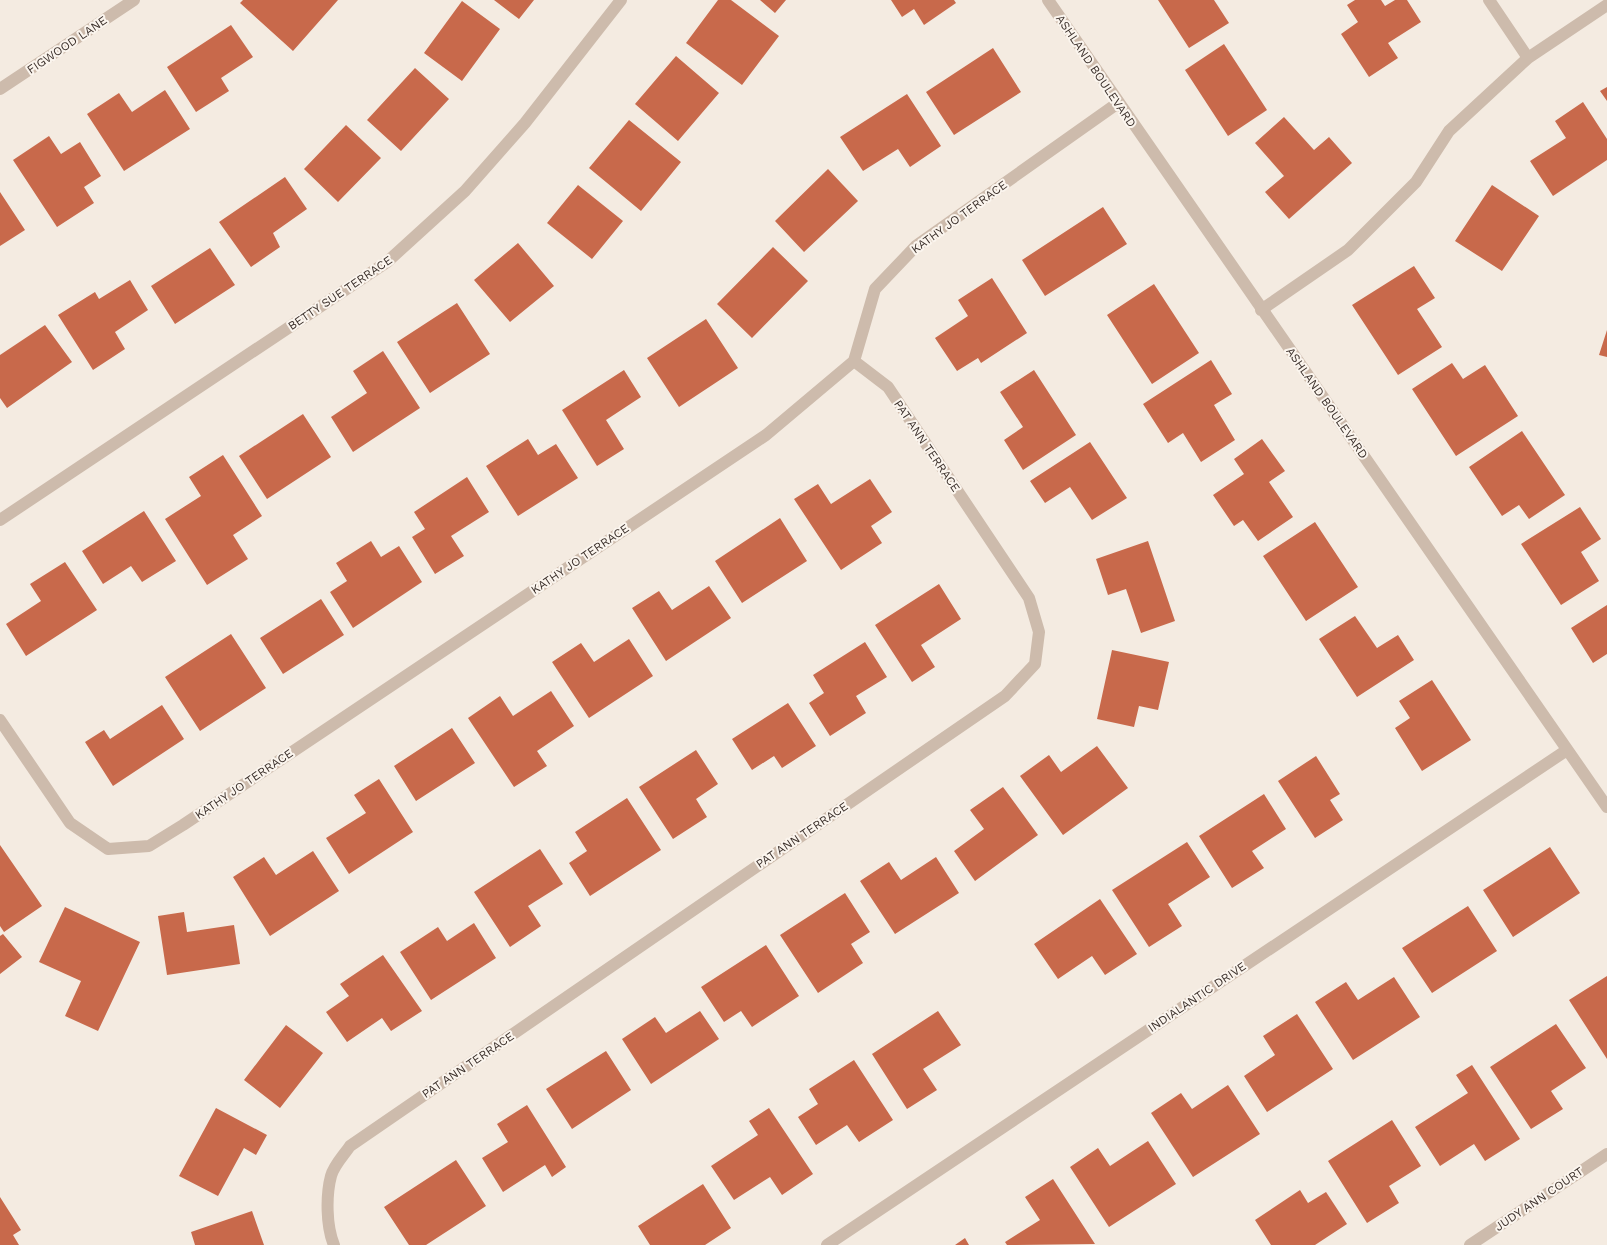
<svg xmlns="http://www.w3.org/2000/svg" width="1607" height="1245" font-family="'Work Sans',sans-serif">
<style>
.building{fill:#c8694b}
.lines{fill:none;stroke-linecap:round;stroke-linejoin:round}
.minor{stroke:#cdbbac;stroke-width:12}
.labels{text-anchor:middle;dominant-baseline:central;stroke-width:4;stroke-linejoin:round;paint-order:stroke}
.street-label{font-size:12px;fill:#3b302b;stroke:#fbf5ee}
</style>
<rect width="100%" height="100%" fill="#f4ebe1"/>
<path class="building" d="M 243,0 L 338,0 L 293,51 L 240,3 Z
M 494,0 L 534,0 L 519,19 Z
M 718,0 L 731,0 L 779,36 L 742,85 L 686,43 Z
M 760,0 L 786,0 L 775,13 Z
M 891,0 L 954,0 L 956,3 L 924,25 L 914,9 L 902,17 Z
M 1158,0 L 1214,0 L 1229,23 L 1189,48 Z
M 1355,0 L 1381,0 L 1385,6 L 1395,0 L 1407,0 L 1421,22 L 1388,43 L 1398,58 L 1369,77 L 1341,34 L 1358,22 L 1347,5 Z
M 462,1 L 500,29 L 462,81 L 424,53 Z
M 231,25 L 253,57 L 221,78 L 229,91 L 196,112 L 167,67 Z
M 1224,44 L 1267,110 L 1228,136 L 1185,70 Z
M 993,48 L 1021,92 L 954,135 L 926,92 Z
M 676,56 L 719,93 L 678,141 L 635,104 Z
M 415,68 L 449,99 L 401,151 L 367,120 Z
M 1607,87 L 1607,101 L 1600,91 Z
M 165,90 L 190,129 L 124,171 L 87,114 L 119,93 L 132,112 Z
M 907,94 L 941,146 L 910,167 L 898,149 L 863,171 L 840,137 Z
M 1583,102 L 1607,139 L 1607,160 L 1553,196 L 1530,161 L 1566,138 L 1555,121 Z
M 1284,117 L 1314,150 L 1329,137 L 1352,163 L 1289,219 L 1265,192 L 1284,176 L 1255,143 Z
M 629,120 L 681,162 L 641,211 L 589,168 Z
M 346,125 L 381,158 L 338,202 L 304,169 Z
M 49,136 L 61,154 L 80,142 L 101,176 L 84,187 L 94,203 L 57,227 L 13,160 Z
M 828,169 L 858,201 L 804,252 L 775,221 Z
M 285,177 L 307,209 L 273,233 L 280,247 L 251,267 L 219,222 Z
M 578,185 L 623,221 L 592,259 L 547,223 Z
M 1492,185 L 1539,216 L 1502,271 L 1455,241 Z
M 0,192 L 25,230 L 0,246 Z
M 1103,207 L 1127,244 L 1045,296 L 1022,260 Z
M 518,243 L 554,286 L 510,322 L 474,280 Z
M 773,247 L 808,281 L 752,338 L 717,304 Z
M 210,248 L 235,285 L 175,324 L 151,286 Z
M 1414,266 L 1435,298 L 1417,309 L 1442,347 L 1398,375 L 1352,305 Z
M 992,278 L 1027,333 L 981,363 L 978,358 L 957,371 L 935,338 L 968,316 L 958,300 Z
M 130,280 L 148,310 L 115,332 L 125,349 L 93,370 L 58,315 L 95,292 L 99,299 Z
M 1154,284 L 1199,353 L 1152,384 L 1107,315 Z
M 457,303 L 490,354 L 430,393 L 397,342 Z
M 706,319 L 738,368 L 679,407 L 647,358 Z
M 45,325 L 72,362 L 7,408 L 0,398 L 0,355 Z
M 1607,330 L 1607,357 L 1599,355 Z
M 383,351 L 420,408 L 353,452 L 331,417 L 367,393 L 353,371 Z
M 1211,360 L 1232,394 L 1214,405 L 1235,440 L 1201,462 L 1183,433 L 1168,443 L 1143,404 Z
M 1452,363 L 1463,379 L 1485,365 L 1518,416 L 1456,456 L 1412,389 Z
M 624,370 L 641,397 L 606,420 L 624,449 L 597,466 L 562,410 Z
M 1034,370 L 1076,435 L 1023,470 L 1004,440 L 1023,427 L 1000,392 Z
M 303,414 L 331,457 L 267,499 L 239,456 Z
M 1522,431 L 1565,495 L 1529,519 L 1519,505 L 1502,516 L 1469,467 Z
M 528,439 L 538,455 L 556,444 L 578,478 L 518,516 L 486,466 Z
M 1262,439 L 1285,471 L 1269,482 L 1293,517 L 1258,541 L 1243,520 L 1234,526 L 1213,495 L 1244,474 L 1234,459 Z
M 1090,442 L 1127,498 L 1092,520 L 1070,487 L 1045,503 L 1030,481 Z
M 223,455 L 262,516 L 233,535 L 248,559 L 207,585 L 165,519 L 201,496 L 189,477 Z
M 467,477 L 489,512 L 451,536 L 464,556 L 435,574 L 412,537 L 425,529 L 414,512 Z
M 870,479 L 892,512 L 871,526 L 882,543 L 841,570 L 794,499 L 818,484 L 831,504 Z
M 1580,507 L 1601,539 L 1581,552 L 1599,581 L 1561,605 L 1521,544 Z
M 144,511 L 176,561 L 142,582 L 131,566 L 103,584 L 82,551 Z
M 780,518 L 807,561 L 742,603 L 715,561 Z
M 1315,522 L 1358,587 L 1306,621 L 1263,556 Z
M 371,541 L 381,557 L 399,546 L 422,582 L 353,628 L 330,592 L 347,581 L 336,563 Z
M 1148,541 L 1175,621 L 1141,633 L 1126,589 L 1108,595 L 1096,559 Z
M 65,562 L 97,610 L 26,656 L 6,624 L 41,601 L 30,584 Z
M 939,584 L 961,619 L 921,645 L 935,667 L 912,682 L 875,625 Z
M 709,586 L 731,618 L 666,661 L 632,608 L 659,591 L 672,610 Z
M 321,599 L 344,635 L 283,674 L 260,638 Z
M 1607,605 L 1607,654 L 1593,663 L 1571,628 Z
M 1355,616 L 1377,648 L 1398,635 L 1414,660 L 1357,697 L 1319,639 Z
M 231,634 L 266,688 L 200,731 L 165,677 Z
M 629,639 L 653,676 L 589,718 L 552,662 L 581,643 L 594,662 Z
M 865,642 L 887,677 L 856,696 L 866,713 L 830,736 L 809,703 L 824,693 L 813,675 Z
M 1112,650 L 1169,662 L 1158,710 L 1139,706 L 1134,727 L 1097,719 Z
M 1432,680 L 1471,740 L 1422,771 L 1395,728 L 1410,718 L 1399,701 Z
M 551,691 L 574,726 L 537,751 L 547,766 L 514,787 L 468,718 L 500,696 L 513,716 Z
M 788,703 L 816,746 L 782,768 L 774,756 L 752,770 L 732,739 Z
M 162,705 L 184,739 L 113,786 L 85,742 L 104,730 L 110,739 Z
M 452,728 L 475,763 L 416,801 L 394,766 Z
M 1097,746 L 1128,788 L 1063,835 L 1020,776 L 1049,755 L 1061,772 Z
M 696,750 L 718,784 L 696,799 L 707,817 L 673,839 L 639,787 Z
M 1316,756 L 1340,794 L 1330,800 L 1343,820 L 1315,838 L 1278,781 Z
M 379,779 L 413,832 L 349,874 L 326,838 L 366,813 L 354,795 Z
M 1003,787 L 1038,835 L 975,881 L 954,851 L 984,829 L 970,810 Z
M 1264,794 L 1286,829 L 1252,851 L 1264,868 L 1232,888 L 1199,836 Z
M 627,798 L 661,850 L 590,896 L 569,863 L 587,851 L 575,832 Z
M 1187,842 L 1210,877 L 1168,904 L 1182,926 L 1149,947 L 1112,890 Z
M 0,845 L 42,906 L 4,932 L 0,926 Z
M 1550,847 L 1580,893 L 1513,937 L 1483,890 Z
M 540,849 L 563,884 L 528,906 L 541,926 L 510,947 L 474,892 Z
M 313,851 L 339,891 L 270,936 L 233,877 L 264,857 L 276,875 Z
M 936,857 L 959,893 L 895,934 L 860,881 L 889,862 L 901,880 Z
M 845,893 L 870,932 L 851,944 L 863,963 L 818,993 L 780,935 Z
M 1100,899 L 1137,954 L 1105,975 L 1092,956 L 1058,979 L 1034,944 Z
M 1468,906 L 1497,951 L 1432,993 L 1402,948 Z
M 65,907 L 140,942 L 98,1031 L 65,1016 L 81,981 L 39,962 Z
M 184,912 L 187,932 L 234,925 L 240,964 L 167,975 L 158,916 Z
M 474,923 L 496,958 L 431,1000 L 400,952 L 438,927 L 447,941 Z
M 3,934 L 22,957 L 0,974 L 0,936 Z
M 766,945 L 799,996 L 752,1027 L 741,1011 L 724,1022 L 701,987 Z
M 383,955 L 422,1011 L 391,1031 L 382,1018 L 347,1042 L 326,1012 L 349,996 L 340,984 Z
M 1607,976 L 1607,1059 L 1569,1000 Z
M 1394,977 L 1420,1017 L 1353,1060 L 1315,1002 L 1346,982 L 1358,1000 Z
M 700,1011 L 719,1039 L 651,1084 L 622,1039 L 655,1017 L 666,1033 Z
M 938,1011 L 961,1045 L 923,1069 L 937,1090 L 907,1109 L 872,1054 Z
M 1297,1014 L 1333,1069 L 1267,1112 L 1244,1076 L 1275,1055 L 1263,1036 Z
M 1556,1024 L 1586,1068 L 1551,1091 L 1563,1109 L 1531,1129 L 1490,1067 Z
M 286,1025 L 323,1053 L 280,1108 L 244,1080 Z
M 606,1051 L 631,1090 L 572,1129 L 546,1089 Z
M 854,1060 L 893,1120 L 859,1142 L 847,1125 L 816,1145 L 798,1117 L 818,1104 L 809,1089 Z
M 1472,1065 L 1520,1139 L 1485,1161 L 1474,1144 L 1440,1166 L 1415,1127 L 1468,1093 L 1456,1075 Z
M 1228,1085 L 1260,1134 L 1193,1177 L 1151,1113 L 1181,1093 L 1192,1109 Z
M 527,1105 L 566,1167 L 552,1177 L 545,1165 L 503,1192 L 482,1158 L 508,1142 L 497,1124 Z
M 216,1108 L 267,1135 L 256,1155 L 244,1148 L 218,1196 L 179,1176 Z
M 769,1108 L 813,1174 L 782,1195 L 770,1177 L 734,1200 L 711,1166 L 758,1135 L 749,1121 Z
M 1392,1120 L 1421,1166 L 1389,1186 L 1399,1203 L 1367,1223 L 1328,1161 Z
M 1148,1141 L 1176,1184 L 1109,1227 L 1070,1167 L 1098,1148 L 1110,1166 Z
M 456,1160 L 486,1206 L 426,1245 L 409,1245 L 384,1207 Z
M 1053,1179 L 1095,1244 L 1007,1245 L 1005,1242 L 1040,1220 L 1025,1197 Z
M 703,1184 L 731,1228 L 705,1245 L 650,1245 L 638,1226 Z
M 1300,1190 L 1308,1203 L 1326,1192 L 1347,1224 L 1315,1245 L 1271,1245 L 1255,1220 Z
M 0,1197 L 21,1230 L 13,1235 L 19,1245 L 0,1245 Z
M 252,1211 L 264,1245 L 195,1245 L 191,1232 Z
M 965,1238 L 969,1245 L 955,1245 Z"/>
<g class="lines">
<path class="minor" d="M 1048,0 L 1607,807
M 1489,0 L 1528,58
M 0,89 L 134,0
M 1261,310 L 1348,250 L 1416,182 L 1449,131 L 1528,58 L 1607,5
M 0,520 L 387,262 L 465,191 L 525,123 L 621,0
M 0,720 L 70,823 L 108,849 L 149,846 L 183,825 L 766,435 L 854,361 L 875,289 L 916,246 L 1118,103
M 334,1245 C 326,1226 326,1195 331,1176 C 334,1165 344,1155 350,1146 L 1005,696 L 1035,664 L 1039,632 L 1029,598 L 888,387 L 854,361
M 827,1245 L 1567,750
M 1470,1245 L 1607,1154"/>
</g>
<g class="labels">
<g class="street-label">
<text transform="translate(67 45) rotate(-34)">FIGWOOD LANE</text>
<text transform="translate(1096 71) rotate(56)">ASHLAND BOULEVARD</text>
<text transform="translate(959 217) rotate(-36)">KATHY JO TERRACE</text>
<text transform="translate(340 293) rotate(-34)">BETTY SUE TERRACE</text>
<text transform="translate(1327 403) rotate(55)">ASHLAND BOULEVARD</text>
<text transform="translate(927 446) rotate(56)">PAT ANN TERRACE</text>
<text transform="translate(580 559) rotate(-34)">KATHY JO TERRACE</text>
<text transform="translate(244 784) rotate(-34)">KATHY JO TERRACE</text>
<text transform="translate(802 835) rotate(-34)">PAT ANN TERRACE</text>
<text transform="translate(1197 997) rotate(-34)">INDIALANTIC DRIVE</text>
<text transform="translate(468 1065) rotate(-34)">PAT ANN TERRACE</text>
<text transform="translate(1539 1199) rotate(-34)">JUDY ANN COURT</text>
</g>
</g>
</svg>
